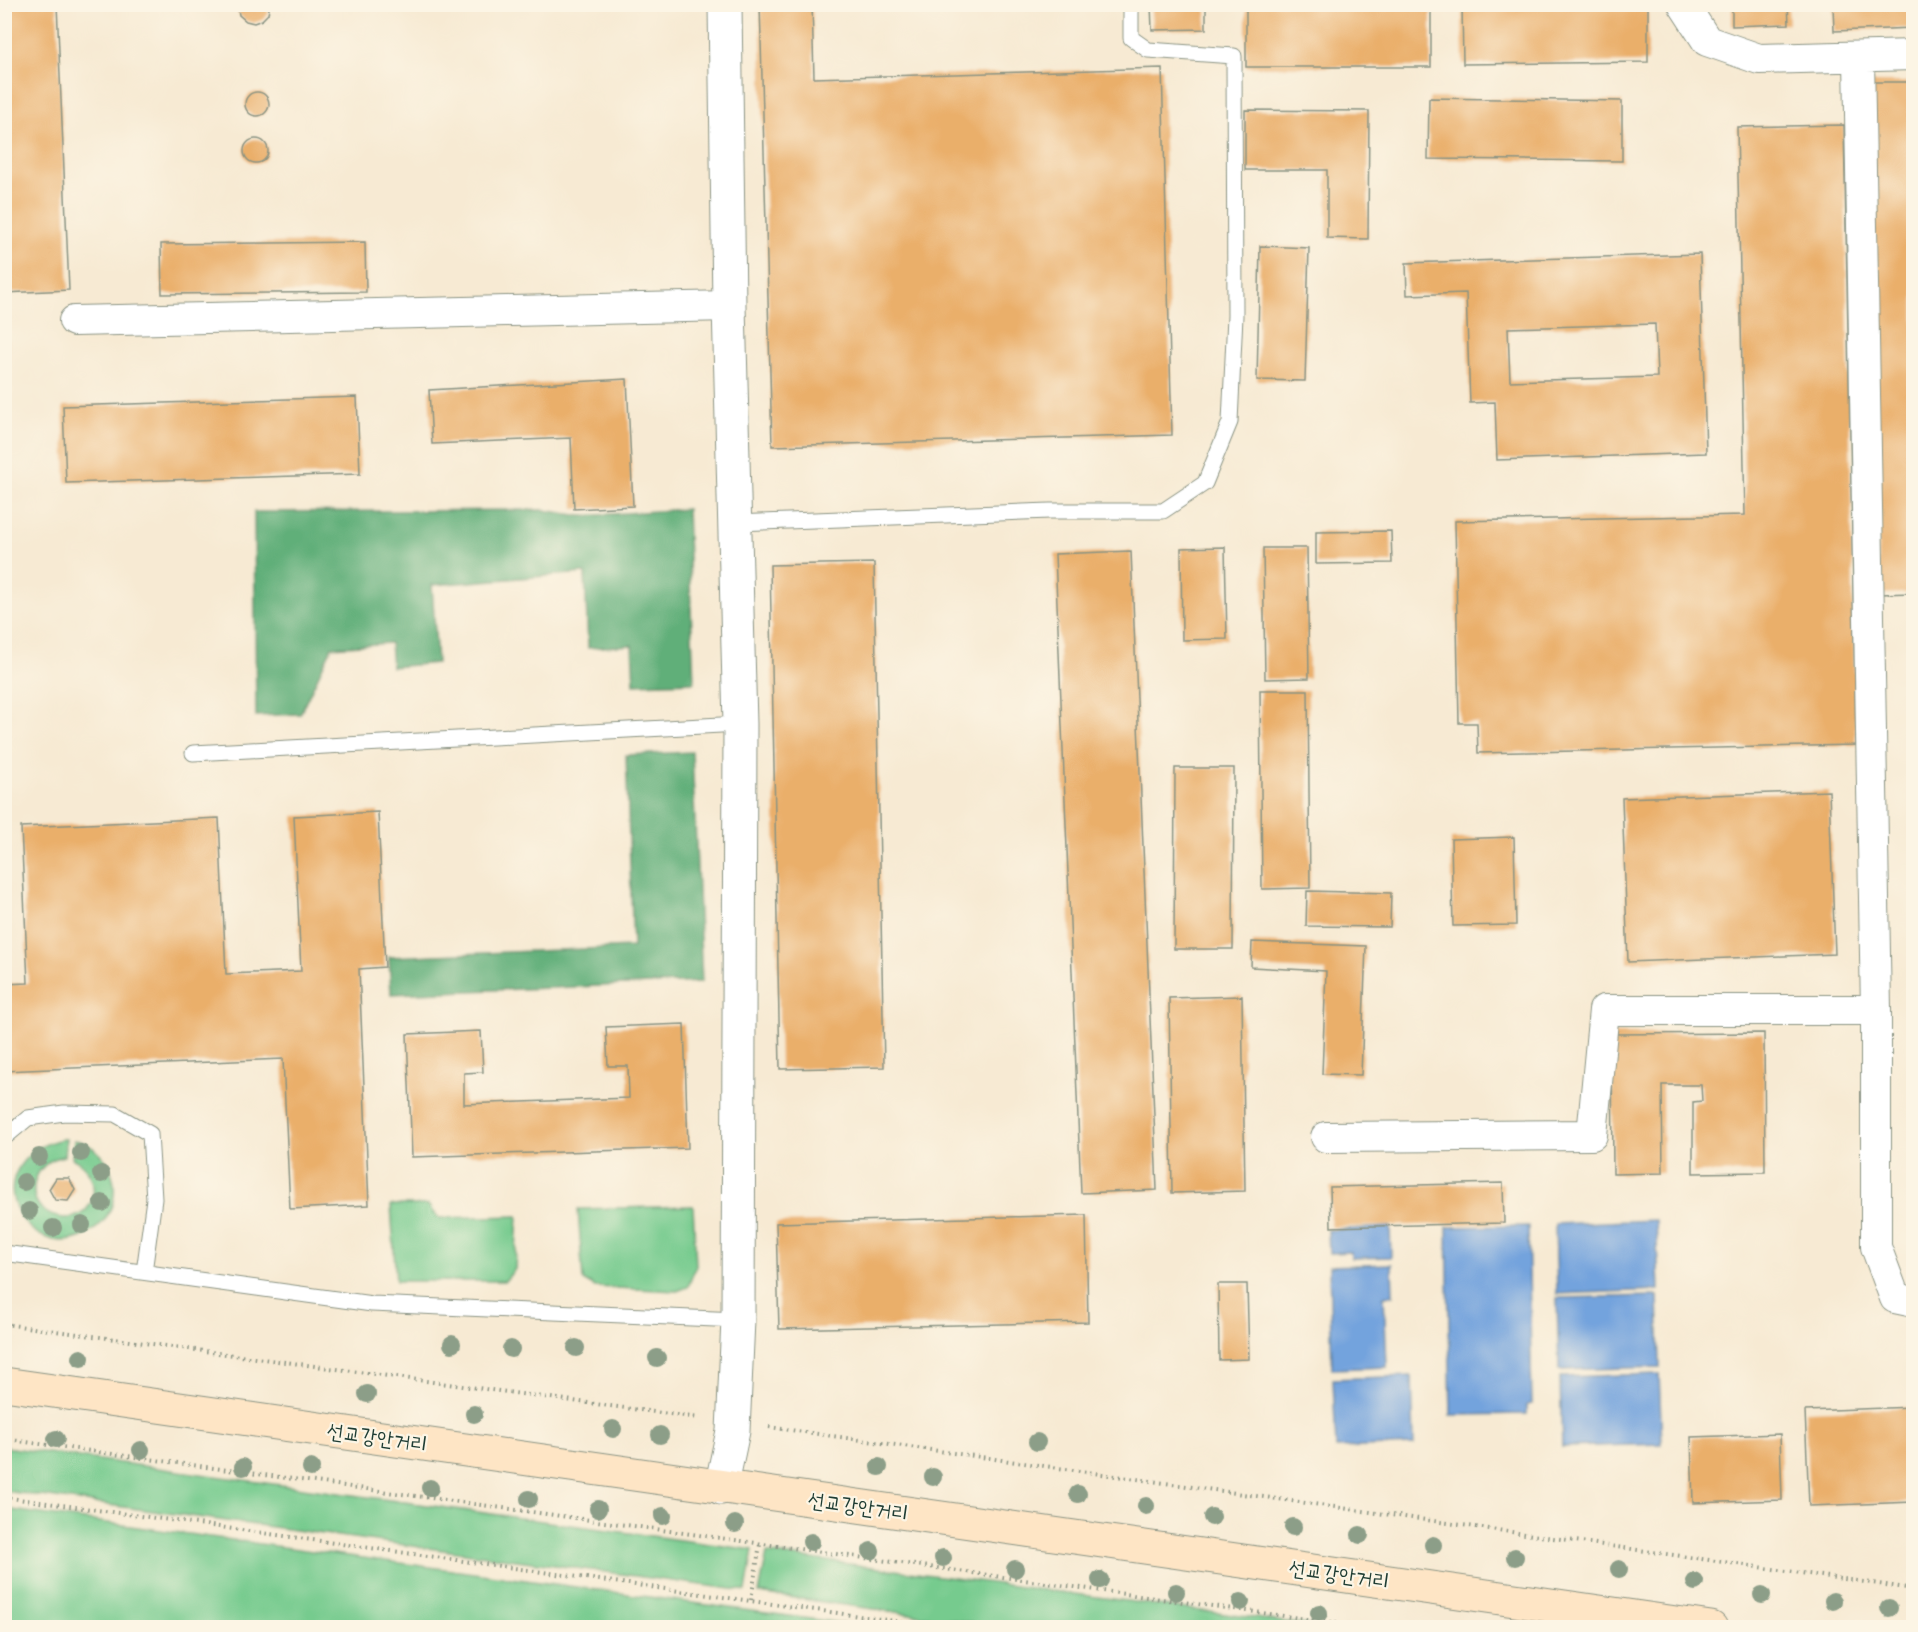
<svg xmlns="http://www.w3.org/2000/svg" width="1918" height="1632" font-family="'Architects Daughter','Poor Story',sans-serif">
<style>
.green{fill:#76cb8e;stroke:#4a8461;stroke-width:1.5}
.forest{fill:#60af79;stroke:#407656;stroke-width:1.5}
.water{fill:#73a3dd;stroke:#497088;stroke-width:1.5}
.building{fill:#eaaf6b;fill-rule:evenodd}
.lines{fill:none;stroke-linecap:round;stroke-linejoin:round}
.service-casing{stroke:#8b9484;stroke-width:17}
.minor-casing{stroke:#8b9484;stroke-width:32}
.tertiary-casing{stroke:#8b9484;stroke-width:35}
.secondary-casing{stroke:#8b9484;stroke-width:35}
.path{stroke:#8b9484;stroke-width:4;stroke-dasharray:1.5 4.5;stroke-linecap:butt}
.service{stroke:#fff;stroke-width:15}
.minor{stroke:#fff;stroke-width:30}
.tertiary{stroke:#fff;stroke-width:33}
.secondary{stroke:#fee5c5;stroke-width:33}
.tree{fill:#8c9e88}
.labels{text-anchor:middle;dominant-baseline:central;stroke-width:4.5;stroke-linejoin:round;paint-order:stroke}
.street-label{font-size:21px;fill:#1f3d34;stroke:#fcf5e5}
</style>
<rect width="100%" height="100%" fill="#fcf5e5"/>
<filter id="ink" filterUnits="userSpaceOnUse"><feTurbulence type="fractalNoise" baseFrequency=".0167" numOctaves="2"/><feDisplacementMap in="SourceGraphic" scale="12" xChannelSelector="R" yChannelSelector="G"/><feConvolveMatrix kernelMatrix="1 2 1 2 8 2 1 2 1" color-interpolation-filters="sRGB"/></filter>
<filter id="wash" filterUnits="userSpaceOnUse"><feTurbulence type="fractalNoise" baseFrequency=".008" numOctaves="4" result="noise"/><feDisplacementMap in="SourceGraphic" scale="24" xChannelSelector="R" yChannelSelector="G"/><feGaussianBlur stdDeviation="1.35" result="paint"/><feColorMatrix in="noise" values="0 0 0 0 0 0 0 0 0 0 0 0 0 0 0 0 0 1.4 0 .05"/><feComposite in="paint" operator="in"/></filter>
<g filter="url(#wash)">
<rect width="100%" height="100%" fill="#f7ead3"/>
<path class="green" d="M 63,1139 L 66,1139 L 64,1156 C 28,1162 22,1210 58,1217 C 97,1225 107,1175 72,1158 L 74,1140 C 87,1142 101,1152 107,1163 C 140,1225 52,1274 18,1212 C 0,1176 29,1145 63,1139 Z
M 391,1205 L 428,1205 L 439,1218 L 518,1216 L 515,1269 L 505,1281 L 396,1281 Z
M 693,1206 L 696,1266 L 688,1287 L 677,1291 L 595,1287 L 583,1280 L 578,1209 Z
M 5,1447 L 753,1550 L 746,1591 L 5,1491 Z
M 5,1509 L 869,1627 L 5,1627 Z
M 767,1553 L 1322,1627 L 1011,1628 L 759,1593 Z"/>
<path class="forest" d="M 687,509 L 694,682 L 634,684 L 632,645 L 588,648 L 585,573 L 432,585 L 437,663 L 392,667 L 390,643 L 332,647 L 300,714 L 256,716 L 254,512 L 544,510 L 581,516 Z
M 692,752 L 702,982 L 391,994 L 389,957 L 633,947 L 626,755 Z"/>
<path class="water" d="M 1656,1220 L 1659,1290 L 1557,1294 L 1555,1224 Z
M 1528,1226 L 1532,1404 L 1527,1405 L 1527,1414 L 1451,1415 L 1447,1227 Z
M 1390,1227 L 1391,1257 L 1351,1258 L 1351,1252 L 1329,1253 L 1328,1230 Z
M 1392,1264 L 1393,1295 L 1384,1296 L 1387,1367 L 1332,1369 L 1329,1266 Z
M 1658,1296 L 1660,1367 L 1559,1370 L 1557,1298 Z
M 1659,1374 L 1662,1444 L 1562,1447 L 1560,1377 Z
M 1412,1376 L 1414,1445 L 1336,1448 L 1333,1379 Z"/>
<g id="blocks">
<path class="building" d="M 4,4 L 57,4 L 69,290 L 4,293 Z
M 237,4 L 270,4 L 268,14 L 262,20 L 254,23 L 246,21 L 239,15 Z
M 760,4 L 812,4 L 814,78 L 1162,68 L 1172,435 L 772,446 Z
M 1151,4 L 1206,4 L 1206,29 L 1152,30 Z
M 1246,4 L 1431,4 L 1431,67 L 1246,67 Z
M 1462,4 L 1648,4 L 1648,62 L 1463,64 Z
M 1732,4 L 1788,4 L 1789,24 L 1732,26 Z
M 1833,5 L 1914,5 L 1914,28 L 1834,31 Z
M 1872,82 L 1914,82 L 1914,593 L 1879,594 Z
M245 104a12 12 0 1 1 24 0a12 12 0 1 1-24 0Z
M 1429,98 L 1622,101 L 1622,161 L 1428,159 Z
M 1245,110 L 1369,111 L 1368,239 L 1327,238 L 1327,170 L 1245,170 Z
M 1844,125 L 1856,745 L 1478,753 L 1477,723 L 1459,723 L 1455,521 L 1745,515 L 1737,127 Z
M244 151a12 12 0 1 1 24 0a12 12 0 1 1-24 0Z
M 365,242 L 366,292 L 162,294 L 161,244 Z
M 1260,246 L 1309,248 L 1305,381 L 1257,380 Z
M 1700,254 L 1706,453 L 1497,460 L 1495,402 L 1470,403 L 1466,293 L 1407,295 L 1406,263 ZM 1655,324 L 1657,377 L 1510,381 L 1508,328 Z
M 4,339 L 8,339 L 9,374 L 4,374 Z
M 627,379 L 633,506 L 574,509 L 571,438 L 432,444 L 429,390 Z
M 357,397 L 360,474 L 66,483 L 63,406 Z
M 1391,531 L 1392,563 L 1316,564 L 1316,532 Z
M 1225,547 L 1227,639 L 1182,640 L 1181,548 Z
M 1263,548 L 1307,548 L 1309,678 L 1265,679 Z
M 1131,551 L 1157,1190 L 1081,1193 L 1055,554 Z
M 874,563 L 884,1067 L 780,1069 L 770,565 Z
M 1260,690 L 1308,690 L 1310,888 L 1262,889 Z
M 1175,768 L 1234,768 L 1233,949 L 1174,949 Z
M 1829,791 L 1835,954 L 1628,962 L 1622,798 Z
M 378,812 L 385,967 L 359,969 L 369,1205 L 290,1209 L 283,1059 L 4,1071 L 4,984 L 28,983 L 21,827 L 219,818 L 226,974 L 301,971 L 294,816 Z
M 1514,837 L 1516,925 L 1453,926 L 1451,839 Z
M 1307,891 L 1391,893 L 1390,927 L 1306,926 Z
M 1252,942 L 1366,946 L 1361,1075 L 1322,1074 L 1326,971 L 1251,967 Z
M 1242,996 L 1245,1191 L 1172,1193 L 1169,998 Z
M 684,1024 L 688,1148 L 412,1157 L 407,1034 L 481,1031 L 483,1072 L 464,1073 L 464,1104 L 629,1098 L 628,1066 L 608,1066 L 606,1027 Z
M 1764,1033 L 1765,1172 L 1693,1173 L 1693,1102 L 1702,1101 L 1701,1085 L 1662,1085 L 1663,1173 L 1613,1174 L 1612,1034 Z
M 56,1178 L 69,1178 L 75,1190 L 68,1201 L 55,1200 L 49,1189 Z
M 1503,1183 L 1504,1223 L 1331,1227 L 1330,1187 Z
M 1086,1215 L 1088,1322 L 779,1329 L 776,1223 Z
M 1218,1284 L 1247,1284 L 1249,1359 L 1219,1360 Z
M 1914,1407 L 1914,1502 L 1809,1506 L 1805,1411 Z
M 1780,1434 L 1782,1500 L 1693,1503 L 1691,1437 Z"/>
</g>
</g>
<g filter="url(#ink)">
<use href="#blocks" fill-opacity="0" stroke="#8b9484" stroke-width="1.5"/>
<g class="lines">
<defs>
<path id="service" d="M 735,523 L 1050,511 L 1163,511 L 1205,483 L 1230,422 L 1235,316 L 1234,56 L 1148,50 L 1131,38 L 1131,4
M 193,753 L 740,724
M 4,1138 L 28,1118 L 64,1113 L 115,1114 L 150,1134 L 154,1199 L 144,1272
M 4,1253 L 372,1304 L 738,1320"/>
<path id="minor" d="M 1683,4 L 1707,41 L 1759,59 L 1914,55
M 1859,58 L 1876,1010 L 1876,1247 L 1895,1298 L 1914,1302
M 74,321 L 729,306
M 1326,1137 L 1592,1135 L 1604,1010 L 1876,1010"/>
<path id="tertiary" d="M 721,1488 L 733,1431 L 738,1320 L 740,724 L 729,306 L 725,4"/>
<path id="secondary" d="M 4,1384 L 1711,1628"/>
</defs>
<use href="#service" class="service-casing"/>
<use href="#minor" class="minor-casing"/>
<use href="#tertiary" class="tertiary-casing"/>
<use href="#secondary" class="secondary-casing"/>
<path class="path" d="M 4,1324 L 699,1418
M 769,1427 L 1914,1589
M 4,1439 L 1371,1628
M 4,1497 L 945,1628
M 751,1600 L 760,1544"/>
<use href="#service" class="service"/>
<use href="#minor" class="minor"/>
<use href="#tertiary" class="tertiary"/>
<use href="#secondary" class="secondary"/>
</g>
<g class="tree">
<circle cx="81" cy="1153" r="9"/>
<circle cx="39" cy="1157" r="9"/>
<circle cx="101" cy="1174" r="9"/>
<circle cx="24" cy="1182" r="9"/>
<circle cx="102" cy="1203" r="9"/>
<circle cx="29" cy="1211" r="9"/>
<circle cx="82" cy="1225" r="9"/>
<circle cx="53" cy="1228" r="9"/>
<circle cx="452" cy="1344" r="9"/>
<circle cx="576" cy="1348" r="9"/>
<circle cx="511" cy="1349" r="9"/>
<circle cx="81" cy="1358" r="9"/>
<circle cx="657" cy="1358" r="9"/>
<circle cx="367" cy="1394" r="9"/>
<circle cx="474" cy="1414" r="9"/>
<circle cx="613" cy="1429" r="9"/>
<circle cx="660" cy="1435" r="9"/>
<circle cx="56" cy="1439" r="9"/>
<circle cx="1037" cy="1442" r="9"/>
<circle cx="141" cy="1450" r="9"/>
<circle cx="243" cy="1467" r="9"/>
<circle cx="879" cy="1467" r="9"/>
<circle cx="311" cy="1468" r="9"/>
<circle cx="933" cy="1477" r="9"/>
<circle cx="430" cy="1488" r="9"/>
<circle cx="1078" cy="1494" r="9"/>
<circle cx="529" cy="1499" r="9"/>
<circle cx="1146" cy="1506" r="9"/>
<circle cx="598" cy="1509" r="9"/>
<circle cx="663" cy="1516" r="9"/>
<circle cx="1212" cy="1517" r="9"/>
<circle cx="735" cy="1524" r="9"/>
<circle cx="1293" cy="1527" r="9"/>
<circle cx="1360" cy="1535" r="9"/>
<circle cx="811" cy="1542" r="9"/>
<circle cx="1433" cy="1545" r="9"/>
<circle cx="871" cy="1551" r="9"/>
<circle cx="1515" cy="1557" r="9"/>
<circle cx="943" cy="1558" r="9"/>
<circle cx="1015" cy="1569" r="9"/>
<circle cx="1619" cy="1569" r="9"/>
<circle cx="1100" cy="1580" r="9"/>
<circle cx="1695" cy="1582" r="9"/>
<circle cx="1176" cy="1592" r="9"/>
<circle cx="1762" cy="1595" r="9"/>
<circle cx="1833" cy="1601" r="9"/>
<circle cx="1241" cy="1602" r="9"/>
<circle cx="1889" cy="1608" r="9"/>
<circle cx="1319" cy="1613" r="9"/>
</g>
</g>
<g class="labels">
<g class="street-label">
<text transform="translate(377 1438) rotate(8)">선교강안거리</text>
<text transform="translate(858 1507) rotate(8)">선교강안거리</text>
<text transform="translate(1339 1575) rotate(8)">선교강안거리</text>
</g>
</g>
<rect width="1918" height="1632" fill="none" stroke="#fcf5e5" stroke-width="24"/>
</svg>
